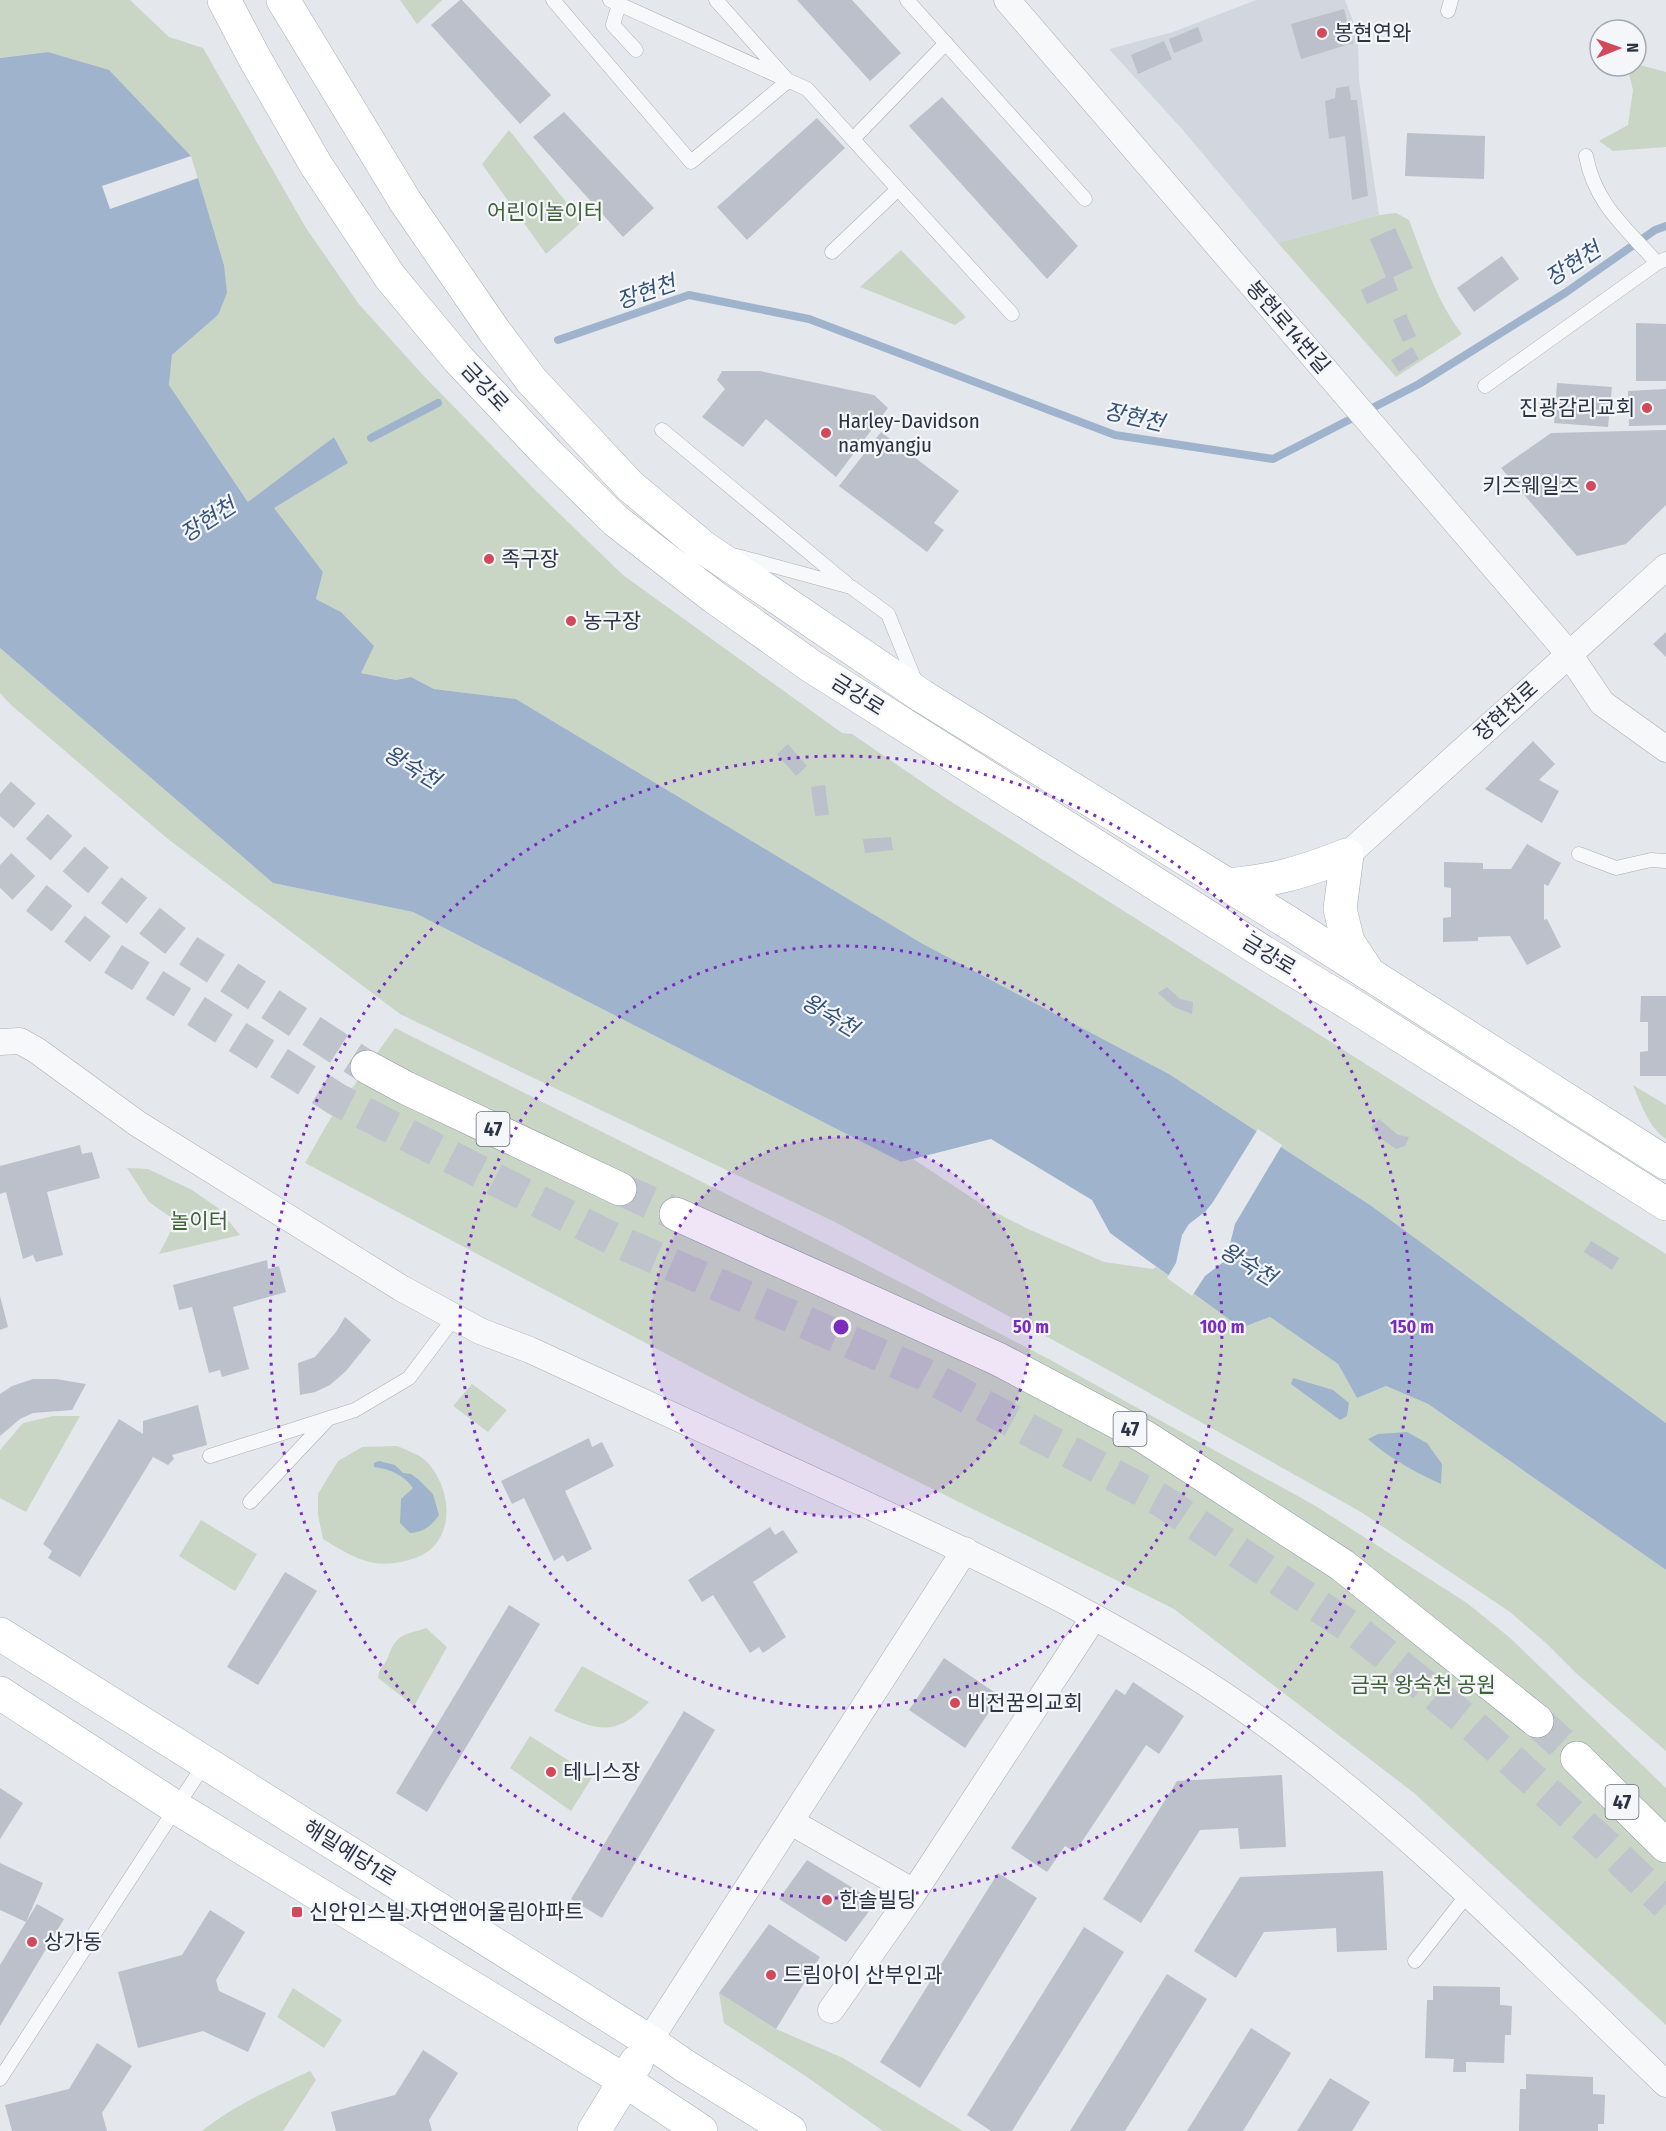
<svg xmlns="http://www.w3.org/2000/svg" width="1666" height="2131" font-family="'Fira Sans Condensed','Noto Sans KR',sans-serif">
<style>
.built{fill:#d2d6de}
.green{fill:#c9d6c5}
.water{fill:#9fb4cc}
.pier{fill:#e4e7ec}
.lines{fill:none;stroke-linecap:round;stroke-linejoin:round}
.stream{stroke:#9fb4cc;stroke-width:8}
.building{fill:#bbc0ca}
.highway-tunnel{stroke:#bfc3cb;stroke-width:33;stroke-dasharray:33 16;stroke-linecap:butt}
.lane-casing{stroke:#a9aeb7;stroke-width:15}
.street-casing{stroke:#a9aeb7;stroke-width:27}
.secondary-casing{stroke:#a9aeb7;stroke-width:34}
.highway-casing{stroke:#8b94a3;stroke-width:34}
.lane{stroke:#f7f8fa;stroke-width:14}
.street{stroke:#f7f8fa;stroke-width:26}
.secondary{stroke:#fff;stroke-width:33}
.highway{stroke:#fff;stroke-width:33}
.ring{fill:none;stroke:#7b2cbf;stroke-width:3;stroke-dasharray:3 6}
.poi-dot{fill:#d1495b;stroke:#f4f6f9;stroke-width:2}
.labels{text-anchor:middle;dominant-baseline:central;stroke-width:4.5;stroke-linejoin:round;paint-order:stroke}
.shield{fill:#f4f6f9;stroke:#676e7b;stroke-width:1.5}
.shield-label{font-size:20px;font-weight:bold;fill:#2b3445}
.poi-label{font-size:21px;fill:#2b3445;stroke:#f4f6f9;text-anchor:start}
.park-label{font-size:21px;fill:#3f6138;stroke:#f4f6f9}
.street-label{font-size:21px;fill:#2b3445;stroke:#f4f6f9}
.water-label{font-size:22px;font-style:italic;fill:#34527a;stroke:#f4f6f9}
.centre{fill:#7b2cbf;stroke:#f4f6f9;stroke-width:3}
.ring-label{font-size:18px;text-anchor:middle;font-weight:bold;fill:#7b2cbf;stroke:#f4f6f9;stroke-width:4.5;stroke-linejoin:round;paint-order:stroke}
</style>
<rect width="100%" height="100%" fill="#e4e7ec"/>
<path class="built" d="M 1256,0 L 1345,0 L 1359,37 L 1358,44 L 1359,79 L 1379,215 L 1278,243 L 1182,129 L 1109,49 L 1173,32 Z"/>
<path class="green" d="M 0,0 L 130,0 L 169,37 L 203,48 L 306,228 L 358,303 L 421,373 L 535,490 L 623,575 L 842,733 L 852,734 L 947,799 L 1666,1254 L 1666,1423 L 1373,1207 L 1169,1074 L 923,944 L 516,699 L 434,689 L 411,677 L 396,680 L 361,673 L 341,612 L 316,599 L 323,572 L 273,508 L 348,463 L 334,437 L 249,503 L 169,385 L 172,355 L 218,315 L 224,265 L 191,156 L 167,131 L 48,52 L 0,58 Z
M 400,0 L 442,0 L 417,24 Z
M 1636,64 L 1666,72 L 1666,147 L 1613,151 L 1599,141 L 1628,125 L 1633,90 L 1627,66 L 1636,66 Z
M 509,130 L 582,222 L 546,254 L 482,164 Z
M 1396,213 L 1409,220 C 1424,259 1436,301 1462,334 L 1396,377 L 1278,243 L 1379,215 Z
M 901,250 L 966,317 L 955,325 L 860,287 Z
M 0,648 L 273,883 L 413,912 L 901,1162 L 913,1159 L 987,1208 L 1028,1229 L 1104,1262 L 1153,1269 L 1156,1267 L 1241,1328 L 1270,1317 L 1338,1364 L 1357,1398 L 1386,1386 L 1428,1404 L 1666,1570 L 1666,1751 L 1576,1673 L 1547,1644 L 1510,1612 L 1361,1512 L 1110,1371 L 835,1222 L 400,1014 L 168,839 L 10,704 L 0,693 Z
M 395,1028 L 832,1247 L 1045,1357 L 1314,1505 L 1467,1603 L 1509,1637 L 1666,1788 L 1666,2025 L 1414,1793 L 1174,1609 L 748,1397 L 305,1163 L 330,1119 Z
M 1633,1085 L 1666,1105 L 1666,1139 C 1649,1128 1641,1104 1633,1085 Z
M 127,1168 L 148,1169 L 192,1190 L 218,1208 L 240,1235 L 159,1254 L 176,1221 L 149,1202 Z
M 472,1384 L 507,1410 L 488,1432 L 453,1406 Z
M 53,1416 L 80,1416 L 26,1512 L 0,1498 L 0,1450 L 23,1423 Z
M 397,1446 C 406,1450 419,1454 426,1461 C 448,1483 456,1526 431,1549 C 419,1560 390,1566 374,1563 C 356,1560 338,1548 323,1539 L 318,1515 L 318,1494 L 338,1461 L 362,1447 Z
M 201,1520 L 257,1554 L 235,1591 L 179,1556 Z
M 426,1628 L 447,1647 L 414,1706 L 378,1678 C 380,1665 384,1667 388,1657 C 397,1633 403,1636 426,1628 Z
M 582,1666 L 649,1702 C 614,1740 595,1729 554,1711 Z
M 530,1736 L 593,1776 L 571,1811 L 510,1768 Z
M 293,1988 L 342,2020 L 324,2048 L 277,2017 Z
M 719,1993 L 776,2029 L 843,2058 L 963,2131 L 883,2131 L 807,2077 L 724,2023 Z
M 310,2071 L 316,2080 L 283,2131 L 202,2131 C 234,2105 273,2088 310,2071 Z"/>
<path class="water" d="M 48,52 L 109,70 L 191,156 L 102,186 L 110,209 L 198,178 L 224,265 L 227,293 L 218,315 L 172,355 L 169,385 L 248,502 L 334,437 L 348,463 L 274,508 L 323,572 L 316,599 L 341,612 L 374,646 L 361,673 L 396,680 L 411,677 L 434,689 L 516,699 L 923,944 L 1169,1074 L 1373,1207 L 1666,1423 L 1666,1570 L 1428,1404 L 1386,1386 L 1357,1398 L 1338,1364 L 1270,1317 L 1241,1328 L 1110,1233 L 1092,1200 L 991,1139 L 901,1162 L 413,912 L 273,883 L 0,648 L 0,58 Z
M 1293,1378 L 1333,1390 L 1349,1403 L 1347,1416 L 1340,1420 L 1291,1384 Z
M 1407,1432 L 1427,1443 L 1442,1464 L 1441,1484 C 1415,1472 1390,1459 1368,1439 L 1378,1434 Z
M 379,1461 L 395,1465 L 403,1473 L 411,1474 L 418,1479 L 433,1494 L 439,1515 C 431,1526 424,1532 410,1533 L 400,1523 L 401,1499 L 413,1488 C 404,1475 390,1469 374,1467 L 374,1463 Z"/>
<path class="pier" d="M 1258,1129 L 1282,1145 L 1235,1224 L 1226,1260 L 1205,1276 L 1192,1296 L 1167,1278 L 1176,1263 L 1182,1235 L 1189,1224 L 1206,1211 L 1213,1202 Z"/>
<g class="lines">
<path class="stream" d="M 558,340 L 689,295 L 809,319 L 1115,435 L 1273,459 L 1419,384 L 1565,293 L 1655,230 L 1666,226
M 371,438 L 438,403"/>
</g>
<path class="building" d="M 460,0 L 462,0 L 551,95 L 520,124 L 431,25 Z
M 797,0 L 852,0 L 901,53 L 870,81 Z
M 1344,9 L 1353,43 L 1301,59 L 1291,24 Z
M 1198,27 L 1203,41 L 1174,53 L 1169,39 Z
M 1164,41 L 1172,59 L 1138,74 L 1131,55 Z
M 1349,86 L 1351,100 L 1357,100 L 1368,196 L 1352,200 L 1345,136 L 1329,139 L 1325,101 L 1335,98 L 1336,88 Z
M 942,97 L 1078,246 L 1047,279 L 909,126 Z
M 564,112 L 654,208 L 623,237 L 533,137 Z
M 817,118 L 845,148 L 747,240 L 717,207 Z
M 1407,133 L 1485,136 L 1484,179 L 1405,176 Z
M 1395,228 L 1413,268 L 1393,277 L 1398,290 L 1367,304 L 1361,290 L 1386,277 L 1370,239 Z
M 1502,256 L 1519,279 L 1474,312 L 1457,288 Z
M 1406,314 L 1416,336 L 1403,342 L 1393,320 Z
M 1636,323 L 1666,324 L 1666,381 L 1636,381 Z
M 1412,347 L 1419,359 L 1399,372 L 1391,360 Z
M 722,371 L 760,371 L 874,395 L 888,408 L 836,477 L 766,419 L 743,447 L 702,417 L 725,389 L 717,380 Z
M 1557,383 L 1612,387 L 1608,427 L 1554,423 Z
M 1666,389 L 1666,425 L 1629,426 L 1628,391 Z
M 1666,430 L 1666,505 L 1626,544 L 1577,556 L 1501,468 L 1551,433 Z
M 881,432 L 959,491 L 934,523 L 944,530 L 927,552 L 839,486 Z
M 1666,632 L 1666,657 L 1653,644 Z
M 1533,741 L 1555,764 L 1539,780 L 1559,791 L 1542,823 L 1485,789 Z
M 788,744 L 807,766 L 796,776 L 777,754 Z
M 825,785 L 829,815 L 815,816 L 811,787 Z
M 891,837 L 893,850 L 865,853 L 863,839 Z
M 1527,844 L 1561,863 L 1548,886 L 1544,884 L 1544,920 L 1547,919 L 1561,947 L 1527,965 L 1510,936 L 1478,937 L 1478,941 L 1443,942 L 1443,918 L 1451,917 L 1451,888 L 1444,887 L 1444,862 L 1483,863 L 1483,869 L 1511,869 Z
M 1167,987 L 1180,999 L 1193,1002 L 1192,1014 L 1174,1007 L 1158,993 Z
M 1641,996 L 1666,996 L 1666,1076 L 1640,1076 L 1640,1052 L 1648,1051 L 1648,1022 L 1640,1022 Z
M 1379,1119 L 1398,1135 L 1409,1137 L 1405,1146 L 1396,1149 L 1383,1140 L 1371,1128 Z
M 80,1145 L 82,1154 L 92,1152 L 100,1178 L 47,1192 L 63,1255 L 36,1262 L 33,1255 L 23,1259 L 6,1192 L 0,1194 L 0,1166 Z
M 1591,1241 L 1619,1258 L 1612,1270 L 1584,1252 Z
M 267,1260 L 268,1269 L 279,1266 L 286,1292 L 233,1307 L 249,1369 L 222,1377 L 220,1370 L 209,1373 L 192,1307 L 179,1310 L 173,1285 Z
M 0,1296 L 8,1327 L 0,1330 Z
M 345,1317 L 371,1340 L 346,1371 L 330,1385 L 315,1392 L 300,1395 L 298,1363 L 315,1357 L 336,1332 Z
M 33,1379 L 56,1379 L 86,1384 L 72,1410 L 33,1413 L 20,1419 L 0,1436 L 0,1394 L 12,1386 Z
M 198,1405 L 207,1445 L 172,1455 L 174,1459 L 168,1465 L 153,1457 L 80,1577 L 48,1558 L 52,1551 L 43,1544 L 119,1419 L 143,1434 L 143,1421 Z
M 589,1438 L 592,1447 L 602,1442 L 614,1466 L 565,1491 L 592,1549 L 567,1562 L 563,1555 L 554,1561 L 524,1498 L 512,1504 L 501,1481 Z
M 770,1527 L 775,1535 L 783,1530 L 798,1552 L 753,1582 L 786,1637 L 763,1653 L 759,1647 L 750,1653 L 713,1595 L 702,1602 L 688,1580 Z
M 285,1572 L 317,1591 L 258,1685 L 227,1667 Z
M 509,1605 L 540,1624 L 427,1812 L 396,1793 Z
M 944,1658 L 1000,1696 L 965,1748 L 909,1710 Z
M 1133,1682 L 1184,1716 L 1159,1754 L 1146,1745 L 1075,1852 L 1065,1846 L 1047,1872 L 1011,1848 L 1116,1689 L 1125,1695 Z
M 684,1711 L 715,1730 L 602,1918 L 571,1899 Z
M 1282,1775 L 1286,1847 L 1240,1849 L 1238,1828 L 1200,1830 L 1141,1923 L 1103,1899 L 1177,1781 Z
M 0,1788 L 23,1803 L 0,1839 Z
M 807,1860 L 876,1902 L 846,1942 L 779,1899 Z
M 0,1863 L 43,1883 L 26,1922 L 0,1910 Z
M 1383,1871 L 1387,1950 L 1337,1952 L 1336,1928 L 1264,1932 L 1236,1978 L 1194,1951 L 1240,1877 Z
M 998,1873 L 1037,1898 L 920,2088 L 880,2062 Z
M 37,1904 L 64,1919 L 0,2026 L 0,1965 Z
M 210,1910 L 245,1932 L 216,1980 L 219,1991 L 266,2013 L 248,2052 L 203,2031 L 138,2048 L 118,1972 L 182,1955 Z
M 769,1924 L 820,1957 L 776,2029 L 719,1993 Z
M 1084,1927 L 1124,1952 L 1012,2131 L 991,2131 L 967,2115 Z
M 1167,1974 L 1207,1999 L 1125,2131 L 1070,2131 Z
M 1433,1986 L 1500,1987 L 1500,2005 L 1512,2006 L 1511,2035 L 1505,2035 L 1504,2063 L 1466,2062 L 1466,2072 L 1453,2072 L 1454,2059 L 1425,2058 L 1427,2000 L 1433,2000 Z
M 1251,2028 L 1291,2053 L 1243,2131 L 1187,2131 Z
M 97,2043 L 132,2066 L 102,2113 L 107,2131 L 12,2131 L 5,2105 L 69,2089 Z
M 423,2050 L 458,2073 L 429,2120 L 432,2131 L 336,2131 L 331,2112 L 395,2095 Z
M 1526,2074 L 1593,2077 L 1593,2094 L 1605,2095 L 1604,2124 L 1598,2124 L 1598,2131 L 1519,2131 L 1520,2089 L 1526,2089 Z
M 1330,2078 L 1370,2102 L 1352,2131 L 1297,2131 Z"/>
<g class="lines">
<path class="highway-tunnel" d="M 0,794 L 92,875 L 184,948 L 367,1067
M 0,865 L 24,888 L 110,957 L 338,1100 L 615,1240 L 924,1374 L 1162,1501 L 1359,1633 L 1470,1723 L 1603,1843 L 1666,1904
M 620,1189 L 676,1214
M 1537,1721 L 1577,1758"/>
<defs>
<path id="lane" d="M 553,0 L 691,162 L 788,81 L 716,0
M 610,0 L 807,89 L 1012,314
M 907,0 L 1085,199
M 619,4 L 613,25 L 636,50
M 1448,11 L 1451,0
M 853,139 L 946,43
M 1586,156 C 1595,204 1626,228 1657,263
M 832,252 L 898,189
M 1485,386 L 1657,263 L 1666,259
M 662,430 L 847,584
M 737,556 L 851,587 L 888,614 L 916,683
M 1579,854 L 1616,868 L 1651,860 L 1666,861
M 210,1456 L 355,1410 L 409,1378 L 454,1318
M 250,1502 L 328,1419
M 1415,1961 L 1467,1895
M 0,2079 L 205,1763"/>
<path id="street" d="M 1007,0 L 1569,654 L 1602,703 L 1666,749
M 1347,855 L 1666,567
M 0,1042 L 20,1041 L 36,1050 L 138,1124 L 401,1288 L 480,1331 L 530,1350 C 638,1400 746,1450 854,1499 C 997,1565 1141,1633 1268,1726 C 1412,1831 1538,1961 1666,2084
M 791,1822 L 914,1892 L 1094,1617
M 831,2010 L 914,1892
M 649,2041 L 965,1550"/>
<path id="secondary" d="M 224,0 L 255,59 L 316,165 L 390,277 L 459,360 L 549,455 L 616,521 L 714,597 L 811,666 L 1265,953 L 1352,1005 L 1666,1204
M 283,0 L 405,201 L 495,332 L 532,381 L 630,486 L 703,547 L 922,696 L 1286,921 L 1666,1163
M 1226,885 C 1274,881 1303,872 1347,855 L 1340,909 L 1348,942 L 1366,969
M 0,1634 L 649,2041 L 685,2066 L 790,2131
M 0,1693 L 177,1808 L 624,2080 L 701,2131
M 594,2131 L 637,2061"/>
<path id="highway" d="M 367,1067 L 406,1088 L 620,1189
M 676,1214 L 998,1359 L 1145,1437 L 1342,1565 L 1537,1721
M 1577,1758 L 1666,1846"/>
</defs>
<use href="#lane" class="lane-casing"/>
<use href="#street" class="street-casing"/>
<use href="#secondary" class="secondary-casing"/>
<use href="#highway" class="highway-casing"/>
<use href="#lane" class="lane"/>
<use href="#street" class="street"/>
<use href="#secondary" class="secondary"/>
<use href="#highway" class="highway"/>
</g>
<circle cx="841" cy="1327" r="190" fill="#7b2cbf" fill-opacity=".12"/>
<g class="ring">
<circle cx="841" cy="1327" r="190"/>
<circle cx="841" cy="1327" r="381"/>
<circle cx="841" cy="1327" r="571"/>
</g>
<g class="poi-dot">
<circle cx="1322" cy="33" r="6"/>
<circle cx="1647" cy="408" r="6"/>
<circle cx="826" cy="433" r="6"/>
<circle cx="1591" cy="486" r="6"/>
<circle cx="489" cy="559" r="6"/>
<circle cx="571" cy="621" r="6"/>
<circle cx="955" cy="1703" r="6"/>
<circle cx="551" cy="1772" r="6"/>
<circle cx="827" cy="1900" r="6"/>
<rect x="291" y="1906" width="12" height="12" rx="3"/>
<circle cx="32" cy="1942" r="6"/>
<circle cx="771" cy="1975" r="6"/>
</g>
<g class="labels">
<g class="shield">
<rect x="476.5" y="1112" width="33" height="34" rx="4.5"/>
<rect x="1113.5" y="1412" width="33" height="34" rx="4.5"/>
<rect x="1605.5" y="1785" width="33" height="34" rx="4.5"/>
</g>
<g class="shield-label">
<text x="493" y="1129">47</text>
<text x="1130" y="1429">47</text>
<text x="1622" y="1802">47</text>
</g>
<g class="poi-label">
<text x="1334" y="33">봉현연와</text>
<text x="1635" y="408" text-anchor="end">진광감리교회</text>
<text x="838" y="421">Harley-Davidson<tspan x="838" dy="24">namyangju</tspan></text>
<text x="1579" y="486" text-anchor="end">키즈웨일즈</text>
<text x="501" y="559">족구장</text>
<text x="583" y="621">농구장</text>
<text x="967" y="1703">비전꿈의교회</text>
<text x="563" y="1772">테니스장</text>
<text x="839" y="1900">한솔빌딩</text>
<text x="309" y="1912">신안인스빌.자연앤어울림아파트</text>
<text x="44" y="1942">상가동</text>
<text x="783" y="1975">드림아이 산부인과</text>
</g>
<g class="park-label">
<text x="545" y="212">어린이놀이터</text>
<text x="199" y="1221">놀이터</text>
<text x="1423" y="1685">금곡 왕숙천 공원</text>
</g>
<g class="street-label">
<text transform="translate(1288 327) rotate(49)">봉현로14번길</text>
<text transform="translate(485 387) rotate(47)">금강로</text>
<text transform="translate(858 695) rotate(32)">금강로</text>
<text transform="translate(1506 711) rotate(-42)">장현천로</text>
<text transform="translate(1269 955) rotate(31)">금강로</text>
<text transform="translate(350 1853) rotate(32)">해밀예당1로</text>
</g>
<g class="water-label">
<text transform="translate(1573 264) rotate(-33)">장현천</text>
<text transform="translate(646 292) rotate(-19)">장현천</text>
<text transform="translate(1134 417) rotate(13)">장현천</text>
<text transform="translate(208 520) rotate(-33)">장현천</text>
<text transform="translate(412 767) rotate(31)">왕숙천</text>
<text transform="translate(830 1015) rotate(31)">왕숙천</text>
<text transform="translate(1248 1264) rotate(31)">왕숙천</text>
</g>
</g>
<circle cx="841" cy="1327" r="9" class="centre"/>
<g class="ring-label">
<text x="1031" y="1333">50 m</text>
<text x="1222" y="1333">100 m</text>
<text x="1412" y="1333">150 m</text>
</g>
<g transform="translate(1618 48) rotate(89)"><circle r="28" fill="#f4f6f9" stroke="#a4a8b1" stroke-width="1.5"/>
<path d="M0-4.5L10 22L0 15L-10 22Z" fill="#d1495b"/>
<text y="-9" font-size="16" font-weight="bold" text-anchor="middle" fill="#2b3445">N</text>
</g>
</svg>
